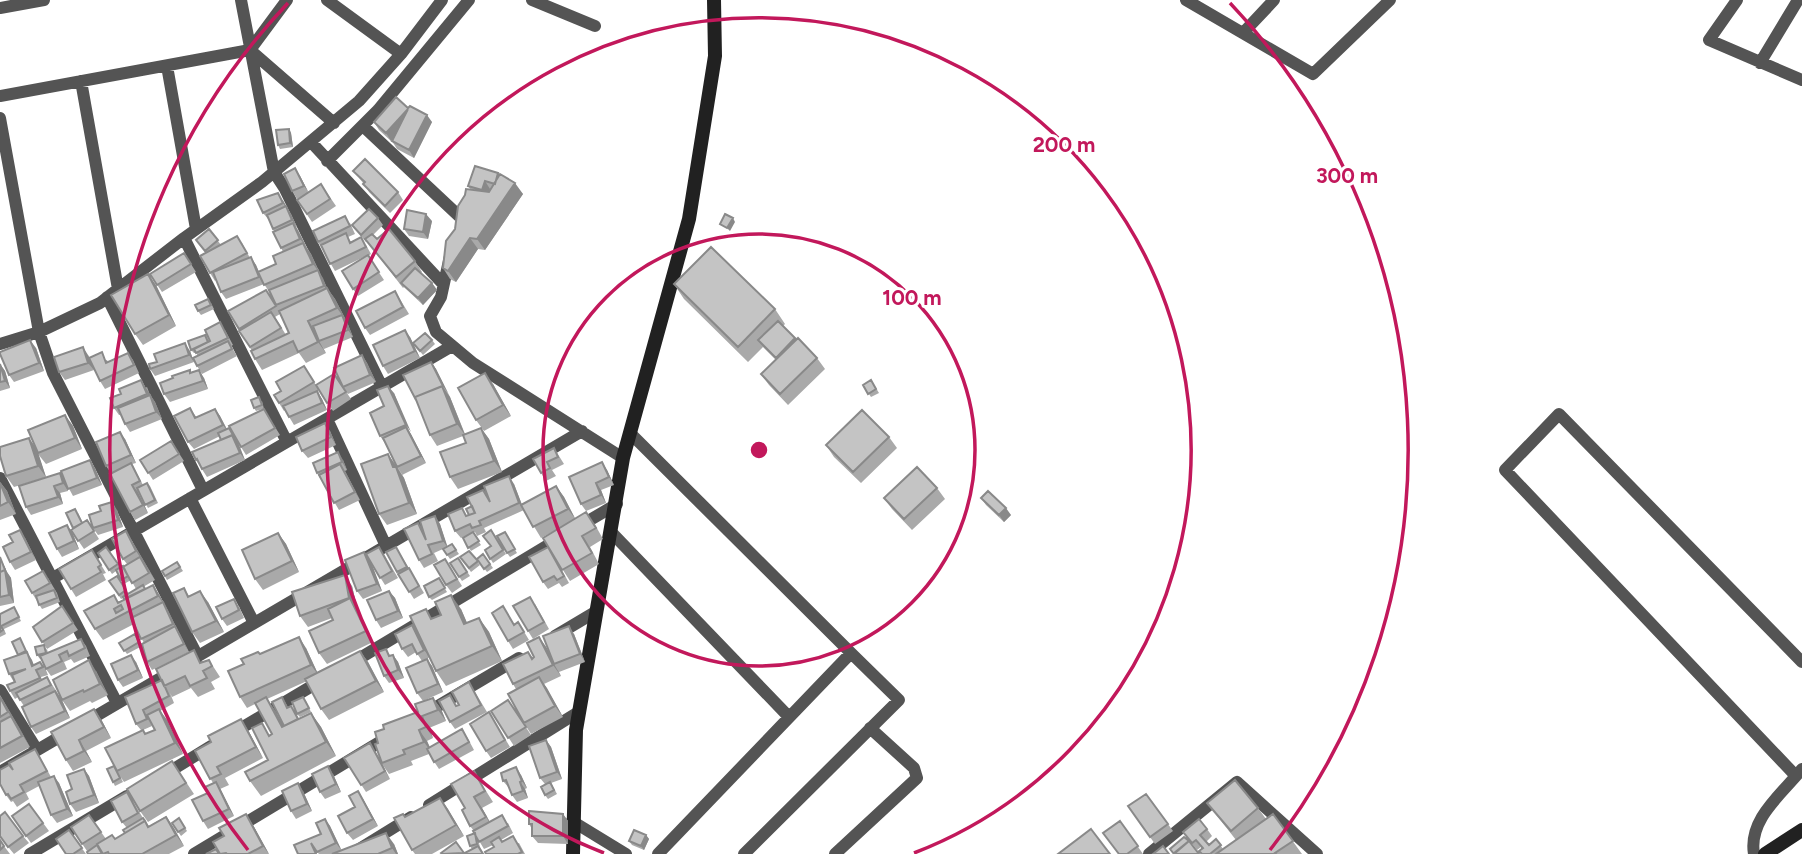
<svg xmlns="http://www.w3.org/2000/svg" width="1802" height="854" font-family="Figtree,sans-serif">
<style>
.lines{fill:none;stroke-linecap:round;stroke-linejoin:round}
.street{stroke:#545454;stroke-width:12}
.secondary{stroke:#212121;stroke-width:14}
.wall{fill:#a9a9a9;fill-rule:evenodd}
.shaded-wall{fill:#898989}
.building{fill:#c4c4c4;stroke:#898989;stroke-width:2;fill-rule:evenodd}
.ring{fill:none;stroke:#c2185b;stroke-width:3.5}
.centre{fill:#c2185b;stroke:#fff;stroke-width:3.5}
.ring-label{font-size:21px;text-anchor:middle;font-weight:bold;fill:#c2185b;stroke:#fff;stroke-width:6;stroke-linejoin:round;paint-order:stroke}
</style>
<rect width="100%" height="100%" fill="#fff"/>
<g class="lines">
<path class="street" d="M 241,0 L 274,172 L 285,189 L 382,387
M 327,0 L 401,54
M 532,0 L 595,26
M 1186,0 L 1313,74 L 1390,0
M 1737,0 L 1709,40 L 1802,80
M 0,8 L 44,0
M 1243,33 L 1274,0
M 250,50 L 334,123
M 1760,63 L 1798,0
M 167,66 L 196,229
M 81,81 L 118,289
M 0,96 L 250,50 L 287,0
M 0,118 L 39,332 L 53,373 L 198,657
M 363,126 L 460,217
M 311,142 L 443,284
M 327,161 L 378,110 L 469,0
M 184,238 L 287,442
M 450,256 L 441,297 L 430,316 L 436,332 L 473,363 L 623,458
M 107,297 L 203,490
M 0,344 L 39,332 L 100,303 L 184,238 L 262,182 L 359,101 L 401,54 L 442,0
M 327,419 L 386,546
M 630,433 L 851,653 L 658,854
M 0,478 L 117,703
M 190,498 L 254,623
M 578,527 L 617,504
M 612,533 L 789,717
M 53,578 L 452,346
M 555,636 L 597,611
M 350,664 L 560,538
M 0,690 L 37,750
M 438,706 L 519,658
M 84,723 L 582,431
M 233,733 L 322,680
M 0,772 L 68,732
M 164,775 L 211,746
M 1796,776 L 1505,470 L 1559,414 L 1802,662
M 429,805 L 580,711
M 572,821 L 626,854
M 30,854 L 127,796
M 194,854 L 393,734
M 351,854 L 411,817
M 744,854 L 899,700 L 851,653
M 835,854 L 917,778 L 914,768 L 870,728
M 1149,854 L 1237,782 L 1317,854
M 1754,854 C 1748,819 1782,794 1802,769"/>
<path class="secondary" d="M 573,854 L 576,730 L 623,458 L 689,219 L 715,56 L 714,0
M 1765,854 L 1802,830"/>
</g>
<path class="wall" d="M 408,108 L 432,122 L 414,158 L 397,149 L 392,141 L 393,138 L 391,141 L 379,130 L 374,122 Z
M 289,129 L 291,133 L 293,147 L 280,149 L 278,145 Z
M 353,171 L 398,192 L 403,200 L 390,213 L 369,192 L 364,184 Z
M 498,173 L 523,194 L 485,250 L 478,249 L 456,282 L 450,279 L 443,268 L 470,189 L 468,186 Z
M 300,176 L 308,192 L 321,184 L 336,206 L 312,222 L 297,200 L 301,197 L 297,199 L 292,191 Z
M 283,200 L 291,214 L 297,227 L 296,228 L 306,246 L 311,254 L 327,288 L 335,299 L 347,322 L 353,337 L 324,349 L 322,346 L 326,353 L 306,363 L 299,353 L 262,370 L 255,359 L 252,351 L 228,311 L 275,304 L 272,296 L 264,284 L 226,299 L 221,292 L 216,280 L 215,281 L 210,273 L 206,253 L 196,240 L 209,229 L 221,245 L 242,243 L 250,258 L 256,265 L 259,272 L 276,264 L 283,252 L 269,220 L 263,213 ZM 280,314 L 289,333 L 286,335 L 275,317 Z
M 378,218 L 383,225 L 373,235 L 377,239 L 415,261 L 422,272 L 421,273 L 432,283 L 437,290 L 423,305 L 404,287 L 403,288 L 367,241 L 366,242 L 352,225 Z
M 432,221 L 428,239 L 409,236 L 404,229 Z
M 350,223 L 355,234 L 348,237 L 351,242 L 366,245 L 371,254 L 368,256 L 384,280 L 358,296 L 353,289 L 366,256 L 335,271 L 318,242 Z
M 184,253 L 196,272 L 162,292 L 150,274 Z
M 674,284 L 775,309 L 785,324 L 783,326 L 817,358 L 825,369 L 788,405 L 769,385 L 761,374 L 776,360 L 763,347 L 748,362 L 684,299 Z
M 156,285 L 176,326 L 143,345 L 135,334 Z
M 395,291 L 409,314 L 370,335 L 365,328 Z
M 211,303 L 214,309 L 201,315 L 198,311 Z
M 225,330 L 233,345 L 231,346 L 237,356 L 202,374 L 197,366 L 198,356 L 196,353 L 194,353 L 191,350 L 205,335 L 209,342 Z
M 410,337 L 420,358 L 388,374 L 383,366 Z
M 432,340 L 435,344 L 423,355 L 413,343 Z
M 36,348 L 44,371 L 14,382 L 9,375 Z
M 190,351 L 194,362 L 155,376 L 150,369 L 157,362 Z
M 128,353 L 133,360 L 139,373 L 105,389 L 100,381 L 91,362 L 94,370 L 65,380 L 59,372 L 88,355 L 90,358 L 107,360 L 108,362 Z
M 362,355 L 367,363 L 376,382 L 348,394 L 343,387 Z
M 431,362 L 436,369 L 450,397 L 465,434 L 481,428 L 489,439 L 502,472 L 458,489 L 450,477 L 466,443 L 463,436 L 437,446 L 430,435 Z
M 0,364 L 5,371 L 10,388 L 0,391 Z
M 304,366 L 316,385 L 334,374 L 351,399 L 333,411 L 319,390 L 317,391 L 322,399 L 327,410 L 294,425 L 285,410 L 284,411 L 274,395 L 281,391 Z
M 190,370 L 191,373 L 204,378 L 208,389 L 170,402 L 164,394 L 173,378 Z
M 871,380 L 879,393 L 871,397 L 863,385 Z
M 493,384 L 511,416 L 484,431 L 476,420 Z
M 147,387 L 150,395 L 155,402 L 162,419 L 130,432 L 125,424 L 121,415 L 119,415 L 114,408 Z
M 394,393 L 410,433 L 426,463 L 402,475 L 397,466 L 404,478 L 417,514 L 387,525 L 379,514 L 388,454 L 395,464 L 385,443 L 380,436 L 384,406 Z
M 262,401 L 264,409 L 280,435 L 246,455 L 241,447 L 263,409 L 256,411 L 254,408 Z
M 190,408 L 197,418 L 215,409 L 220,416 L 227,429 L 229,428 L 232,432 L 245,460 L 207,477 L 196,460 L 221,440 L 220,436 L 194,449 L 188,442 Z
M 65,415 L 73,426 L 82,449 L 46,464 L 38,454 L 46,477 L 14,487 L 6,476 L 35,447 Z
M 330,431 L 336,445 L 308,458 L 302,451 Z
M 889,437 L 897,448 L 861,483 L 834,457 L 826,445 Z
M 125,439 L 136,463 L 132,464 L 143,485 L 147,483 L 150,486 L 158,503 L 148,508 L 139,492 L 138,492 L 148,513 L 135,520 L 130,512 L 111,473 L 106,466 Z
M 171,441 L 184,461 L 153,480 L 140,460 Z
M 554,448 L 564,464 L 552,470 L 556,476 L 546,481 L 541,473 Z
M 343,460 L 347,470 L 345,471 L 360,500 L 339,510 L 317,473 Z
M 95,468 L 102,485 L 73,496 L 66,483 L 68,491 L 60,493 L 63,504 L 31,515 L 26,507 L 19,486 L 65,480 Z
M 607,470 L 614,485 L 601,490 L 606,503 L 586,511 L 581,504 L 569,477 Z
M 0,482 L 7,491 L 16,514 L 0,520 Z
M 514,484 L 522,505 L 556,486 L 564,497 L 575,519 L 594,523 L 603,539 L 590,547 L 599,564 L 570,581 L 554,556 L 569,583 L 562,587 L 559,583 L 548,589 L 543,582 L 548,547 L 554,531 L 541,538 L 524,510 L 484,528 L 486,532 L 477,536 L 475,532 L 473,533 L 481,545 L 471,551 L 463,538 L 470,534 L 461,538 L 455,531 L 468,516 L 488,497 Z
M 937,488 L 945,499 L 912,530 L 892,509 L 884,498 Z
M 981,498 L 1011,515 L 1004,522 L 986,505 Z
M 117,510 L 123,527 L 98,535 L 93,528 Z
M 78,513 L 83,523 L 87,520 L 99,539 L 84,549 L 71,530 L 74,529 Z
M 435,516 L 440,524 L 447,547 L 452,544 L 459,554 L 450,559 L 443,549 L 434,553 L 438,561 L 424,568 L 419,560 L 423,531 Z
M 67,525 L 72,532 L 79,549 L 62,557 L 57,549 Z
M 491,530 L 506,554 L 493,563 L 485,550 L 491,546 Z
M 126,531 L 155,580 L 143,587 L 145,589 L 153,585 L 160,596 L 189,652 L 152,670 L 147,662 L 144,643 L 134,624 L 103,640 L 95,629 L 119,602 L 124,599 L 123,598 L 121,599 L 109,581 L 117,576 L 129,594 L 136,589 L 131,580 L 124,584 L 116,571 L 112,574 L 98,553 L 106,547 L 121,567 L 127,564 L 123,559 Z
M 505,532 L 517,553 L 510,557 L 507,553 Z
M 278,533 L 286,544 L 299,572 L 263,590 L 255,579 Z
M 25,538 L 36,560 L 15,570 L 10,562 Z
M 396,547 L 424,593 L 414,599 L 397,572 Z
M 92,550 L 106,573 L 103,574 L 106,580 L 76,597 L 71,589 Z
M 469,551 L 480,565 L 471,572 L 460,557 Z
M 384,554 L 398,578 L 385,585 L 370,561 L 382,591 L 363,599 L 357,591 L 368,558 Z
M 483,554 L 493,568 L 487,572 L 477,559 Z
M 0,557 L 7,572 L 11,578 L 14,603 L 0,606 Z
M 458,558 L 470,576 L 462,581 L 450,563 Z
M 445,559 L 462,586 L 452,593 L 446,585 Z
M 177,562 L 183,571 L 167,580 L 162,571 Z
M 48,578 L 57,593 L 60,602 L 42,609 L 32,593 Z
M 439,578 L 447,592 L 432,600 L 429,597 Z
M 352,586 L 357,607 L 373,642 L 327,664 L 319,653 L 333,620 L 332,618 L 308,627 L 300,616 Z
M 184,588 L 189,596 L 208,602 L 224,632 L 200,643 L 192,632 Z
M 389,591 L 395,598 L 403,618 L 381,628 L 376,620 Z
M 535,604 L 549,629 L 533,639 L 528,631 Z
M 62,606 L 78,630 L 47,649 L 33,627 Z
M 239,606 L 244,618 L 227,626 L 222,619 Z
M 503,606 L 514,625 L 523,630 L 529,640 L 513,649 L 508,641 Z
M 461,609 L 467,623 L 479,618 L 489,632 L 502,661 L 446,686 L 436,671 L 432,618 Z
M 16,611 L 21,621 L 4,629 L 6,634 L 0,637 L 0,614 Z
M 417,632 L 430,657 L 426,659 L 432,666 L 443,692 L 423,701 L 417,693 L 422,661 L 416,652 L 408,657 L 402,649 Z
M 135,634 L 142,646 L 127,654 L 119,643 Z
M 574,634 L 585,662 L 559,672 L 558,670 L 561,676 L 544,684 L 563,717 L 531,734 L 524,723 L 516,689 L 513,684 L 528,652 L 533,658 L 534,657 L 539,637 L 550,654 Z
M 81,639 L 86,646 L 90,656 L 74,663 L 71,659 L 64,662 L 67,669 L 51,676 L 46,669 L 41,659 L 40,659 L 37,655 L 47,649 L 48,653 Z
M 22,642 L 34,665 L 40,662 L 46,670 L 48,675 L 41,677 L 42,680 L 47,677 L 61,698 L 70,718 L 36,734 L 31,727 L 24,706 L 18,697 L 15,699 L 10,691 L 15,681 L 14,682 L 9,674 L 19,655 Z
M 306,648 L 317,672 L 360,651 L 368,662 L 384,692 L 329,720 L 321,709 L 307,681 L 267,699 L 276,712 L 284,726 L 282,697 L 288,707 L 296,713 L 299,719 L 311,713 L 321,727 L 336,756 L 261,796 L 250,781 L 268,760 L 272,734 L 255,704 L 247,708 L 240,697 L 244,664 L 260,654 Z
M 391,655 L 393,655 L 398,662 L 404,678 L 389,683 L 384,676 Z
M 209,660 L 220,677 L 211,682 L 215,689 L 198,697 L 191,688 L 172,697 L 170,693 L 174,703 L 160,711 L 167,720 L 183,754 L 124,782 L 120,776 L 123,782 L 115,786 L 113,782 L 114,766 L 141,730 L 136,724 L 125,697 ZM 149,717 L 155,730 L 146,734 L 143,730 L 152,726 Z
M 136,662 L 143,678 L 123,687 L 118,680 Z
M 96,671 L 108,695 L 92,703 L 90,701 L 70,711 L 62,700 Z
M 469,682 L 487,712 L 455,729 L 450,722 L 457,706 L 459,705 Z
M 0,695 L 30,747 L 0,763 Z
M 433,698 L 441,709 L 446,721 L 429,728 L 433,738 L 427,741 L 430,747 L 467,737 L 474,750 L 439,769 L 429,754 L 411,761 L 413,765 L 389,774 L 382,764 L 390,779 L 366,792 L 344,758 L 375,751 L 382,762 L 378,743 L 384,729 L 418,712 Z
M 508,700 L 531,735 L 514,746 L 491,711 Z
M 306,701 L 311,712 L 300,717 L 297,714 Z
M 94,709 L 102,721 L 111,738 L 86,751 L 92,762 L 73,771 L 66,760 Z
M 489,712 L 510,747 L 491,758 L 486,751 Z
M 248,730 L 263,758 L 225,778 L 229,785 L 220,789 L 234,816 L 208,829 L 203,821 L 208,793 L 213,783 L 195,751 Z
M 546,740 L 551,747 L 562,779 L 551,783 L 557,794 L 548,799 L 545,795 L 545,784 L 540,778 Z
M 40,757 L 51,777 L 59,783 L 73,816 L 57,823 L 51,815 L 39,786 L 26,793 L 29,799 L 17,807 L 13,801 L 11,802 L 6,795 L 13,770 Z
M 172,761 L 194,794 L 148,822 L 140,811 Z
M 84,769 L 89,776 L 99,803 L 76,812 L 70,804 L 72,789 Z
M 333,774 L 341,792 L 325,799 L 320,792 Z
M 521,775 L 527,788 L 525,789 L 528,798 L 517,802 L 512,795 L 509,788 L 503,781 Z
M 481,783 L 493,802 L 482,808 L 490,822 L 508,823 L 513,833 L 501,840 L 502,842 L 519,843 L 525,854 L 486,854 L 494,847 L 493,845 L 484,849 L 478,839 L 480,847 L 484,854 L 442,854 L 464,853 L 472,849 L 470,846 L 474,833 L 474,831 L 470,826 L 465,808 Z
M 303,791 L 312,811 L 296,819 L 291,811 Z
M 1146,794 L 1173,831 L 1155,844 L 1128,806 Z
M 440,798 L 464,836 L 432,854 L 415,854 L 412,850 L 406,817 Z
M 363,799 L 378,826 L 353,840 L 347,833 L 355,807 Z
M 132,800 L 143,818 L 149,826 L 166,816 L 184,846 L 169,854 L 103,854 L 87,851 L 71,827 L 89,815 L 106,839 L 115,839 L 125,833 L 127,828 L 122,822 Z
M 1207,803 L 1258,808 L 1266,819 L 1273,814 L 1302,854 L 1201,854 L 1201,847 L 1197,850 L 1183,832 L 1207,829 L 1212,836 L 1206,842 L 1209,845 L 1216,839 L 1223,849 L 1236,840 Z
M 29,804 L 49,831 L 31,843 L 12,816 Z
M 563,814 L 568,821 L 568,844 L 538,843 L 532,836 L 532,829 L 529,824 Z
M 179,818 L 187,831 L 181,836 L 172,823 Z
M 325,819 L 330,826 L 341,850 L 394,844 L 398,854 L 319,854 L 318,853 L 298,854 L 321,834 Z
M 1120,821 L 1143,854 L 1118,854 Z
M 253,825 L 269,854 L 220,854 Z
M 69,830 L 86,854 L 66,854 Z
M 646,835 L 649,839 L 644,850 L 632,845 L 629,841 Z
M 23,836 L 29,843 L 14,854 L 0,837 Z
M 0,840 L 4,846 L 10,854 L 0,854 Z"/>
<path class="shaded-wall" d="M 408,109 L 413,117 L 391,141 L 386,133 Z
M 427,115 L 432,122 L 414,158 L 409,150 Z
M 289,129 L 291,133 L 293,147 L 290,143 Z
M 295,168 L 300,176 L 309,193 L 304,186 Z
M 485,181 L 490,189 L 487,198 L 482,190 Z
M 515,183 L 523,194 L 485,250 L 477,239 Z
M 278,193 L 291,214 L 297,227 L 292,220 Z
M 426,214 L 432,221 L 428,239 L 423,232 Z
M 733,218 L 735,222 L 730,231 L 727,228 Z
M 293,223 L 298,230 L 306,246 L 300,239 Z
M 470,238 L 478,249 L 456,282 L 448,271 Z
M 303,243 L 311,254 L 319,272 L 323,278 L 329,293 L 324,286 L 319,272 L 313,264 Z
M 251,257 L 256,265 L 264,284 L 259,277 Z
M 148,274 L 156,285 L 176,326 L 169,315 Z
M 432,283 L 437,290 L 423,305 L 418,298 Z
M 327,288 L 335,299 L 347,322 L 353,337 L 348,330 L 342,315 L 337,308 Z
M 308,321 L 316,332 L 319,341 L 326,353 L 318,342 Z
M 405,330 L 410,337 L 420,358 L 415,351 Z
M 30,340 L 36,348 L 44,371 L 39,363 Z
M 185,343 L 190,351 L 194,362 L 189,355 Z
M 83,347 L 88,355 L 94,370 L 88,363 Z
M 362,355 L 367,363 L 376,382 L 370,375 Z
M 431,362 L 436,369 L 448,393 L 443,386 Z
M 0,364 L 5,371 L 10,388 L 5,381 Z
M 199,370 L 204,378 L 208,389 L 203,381 Z
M 485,373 L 493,384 L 511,416 L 503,405 Z
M 141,380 L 155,402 L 162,419 L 156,412 Z
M 388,386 L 394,393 L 411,432 L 406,425 Z
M 442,386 L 450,397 L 465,435 L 457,424 Z
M 317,391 L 322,399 L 327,410 L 322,403 Z
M 215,409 L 220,416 L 228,432 L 223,425 Z
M 65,415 L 73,426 L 82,449 L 75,438 Z
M 325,423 L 330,431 L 336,445 L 331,437 Z
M 406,427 L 411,434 L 426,463 L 421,456 Z
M 229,428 L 238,442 L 245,460 L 240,453 Z
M 481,428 L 489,439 L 502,472 L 494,461 Z
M 120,432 L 125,439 L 136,463 L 131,455 Z
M 29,438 L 37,449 L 46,477 L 38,466 Z
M 338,452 L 343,460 L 347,470 L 342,462 Z
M 388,454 L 404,478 L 417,514 L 409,503 Z
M 90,460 L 95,468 L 102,485 L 97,478 Z
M 602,462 L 607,470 L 614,485 L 609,477 Z
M 340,464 L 345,472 L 360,500 L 355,492 Z
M 60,473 L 65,481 L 68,491 L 63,483 Z
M 509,476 L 514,484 L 524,510 L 519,503 Z
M 0,482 L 7,491 L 16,514 L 8,502 Z
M 596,483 L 601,490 L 606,503 L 601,495 Z
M 132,485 L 138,492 L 148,513 L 143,505 Z
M 54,486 L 60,493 L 63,504 L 58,497 Z
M 556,486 L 564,497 L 576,520 L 568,509 Z
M 112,502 L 117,510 L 123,527 L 118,520 Z
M 1006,508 L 1011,515 L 1004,522 L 999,515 Z
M 435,516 L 440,524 L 448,548 L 443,541 Z
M 67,525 L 72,532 L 79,549 L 74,541 Z
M 20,530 L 25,538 L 36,560 L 31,552 Z
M 126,531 L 131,539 L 155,580 L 136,551 Z
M 278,533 L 286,544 L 299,572 L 292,561 Z
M 364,552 L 370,559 L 382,591 L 377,584 Z
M 0,557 L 7,572 L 11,578 L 14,603 L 9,595 Z
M 345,575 L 352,586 L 357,607 L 373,642 L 366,631 L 349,598 Z
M 153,585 L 160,596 L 166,607 L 158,596 Z
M 200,591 L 208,602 L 224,632 L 216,621 Z
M 389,591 L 395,598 L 403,618 L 398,611 Z
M 451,595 L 461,609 L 474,639 L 464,624 Z
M 163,602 L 168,610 L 178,631 L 173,624 Z
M 479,618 L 489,632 L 502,661 L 492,646 Z
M 412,625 L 417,632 L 430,657 L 424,650 Z
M 175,626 L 180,634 L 189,652 L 184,644 Z
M 569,626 L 574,634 L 585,662 L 580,654 Z
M 299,637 L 306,648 L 319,676 L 311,665 Z
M 539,637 L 547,648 L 555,664 L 554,664 L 561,676 L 553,665 Z
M 360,651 L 368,662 L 384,692 L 376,681 Z
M 27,652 L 32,660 L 37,674 L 32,666 Z
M 131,655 L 136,662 L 143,678 L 138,670 Z
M 393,655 L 398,662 L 404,678 L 398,670 Z
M 427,659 L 432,666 L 443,692 L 438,684 Z
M 89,660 L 96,671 L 108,695 L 100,684 Z
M 539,677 L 547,688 L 563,717 L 555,706 Z
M 55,691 L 61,698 L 70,718 L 65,711 Z
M 0,695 L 19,727 L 30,747 L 8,712 Z
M 266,697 L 276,712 L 293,742 L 282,727 Z
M 433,698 L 441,709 L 446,721 L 438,710 Z
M 94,709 L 102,721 L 111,738 L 104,727 Z
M 159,709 L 167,720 L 183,754 L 175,743 Z
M 311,713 L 321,727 L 336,756 L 326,742 Z
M 422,716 L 429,728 L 433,738 L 426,727 Z
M 241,719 L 248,730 L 263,758 L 256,747 Z
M 419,730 L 427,741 L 432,753 L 424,742 Z
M 79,740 L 86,751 L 92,762 L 84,751 Z
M 546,740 L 551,747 L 562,779 L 557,772 Z
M 370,743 L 375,751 L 390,779 L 385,771 Z
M 328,766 L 333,774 L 341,792 L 336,784 Z
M 516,767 L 521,775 L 527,788 L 522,781 Z
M 84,769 L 89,776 L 99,803 L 94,795 Z
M 54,776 L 59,783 L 73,816 L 67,809 Z
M 216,782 L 221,790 L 234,816 L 229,809 Z
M 520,782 L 525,789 L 528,798 L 523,791 Z
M 298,783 L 303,791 L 312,811 L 307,804 Z
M 358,791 L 363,799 L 378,826 L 373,819 Z
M 474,797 L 482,808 L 493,828 L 486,817 Z
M 440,798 L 448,809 L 464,836 L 456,825 Z
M 246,814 L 253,825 L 269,854 L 263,846 Z
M 563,814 L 568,821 L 568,844 L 563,836 Z
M 166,816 L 174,828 L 184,846 L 176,835 Z
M 325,819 L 330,826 L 342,851 L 336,843 Z
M 386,833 L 394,844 L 398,854 L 396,854 L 392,848 Z
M 646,835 L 649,839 L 644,850 L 641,846 Z"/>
<path class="building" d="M 396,97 L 408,108 L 410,106 L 427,115 L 409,150 L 392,141 L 408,109 L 386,133 L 374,122 Z
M 289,129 L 290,143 L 278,145 L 276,130 Z
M 365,159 L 398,192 L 385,206 L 363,184 L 365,182 L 353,171 Z
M 475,166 L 498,173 L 495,184 L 485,181 L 482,190 L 468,186 Z
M 295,168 L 304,186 L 292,191 L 284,174 Z
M 500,174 L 515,183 L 477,239 L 470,238 L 448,271 L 443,268 L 446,241 L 455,229 L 458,206 L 465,195 L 466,189 L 489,192 Z
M 321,184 L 330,199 L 307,214 L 297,200 Z
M 278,193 L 283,203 L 263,213 L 257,200 Z
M 286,206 L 292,220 L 273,229 L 267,215 Z
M 369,209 L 378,218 L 361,235 L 352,225 Z
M 407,210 L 426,214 L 423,232 L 404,229 Z
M 725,214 L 733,218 L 727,228 L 720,224 Z
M 345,216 L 350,226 L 318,242 L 313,231 Z
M 293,223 L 300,239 L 281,248 L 273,232 Z
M 209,229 L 218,240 L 205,251 L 196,240 Z
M 389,229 L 415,261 L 396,277 L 365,239 L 372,234 L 377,239 Z
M 346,233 L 350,243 L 361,237 L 366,247 L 330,264 L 321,245 Z
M 237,236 L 247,253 L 210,273 L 200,256 Z
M 303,243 L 313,264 L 264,285 L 258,272 L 276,264 L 273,256 Z
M 711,247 L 775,309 L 738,347 L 674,284 Z
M 184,253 L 191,264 L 157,285 L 150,274 Z
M 368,255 L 379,272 L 353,289 L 342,271 Z
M 251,257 L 259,277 L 221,292 L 213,272 Z
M 415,268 L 432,283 L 418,298 L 401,283 Z
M 318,270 L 324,286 L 276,305 L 269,290 Z
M 148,274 L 169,315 L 135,334 L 111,295 Z
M 327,288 L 337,308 L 308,321 L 318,342 L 298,352 L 293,341 L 255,359 L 251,351 L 289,333 L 279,311 Z
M 266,290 L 276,306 L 239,329 L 228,311 Z
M 395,291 L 403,307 L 365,328 L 356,311 Z
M 208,299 L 211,305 L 198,311 L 195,305 Z
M 271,312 L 281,328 L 250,347 L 239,331 Z
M 342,315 L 348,330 L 319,341 L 313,326 Z
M 778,321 L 795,338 L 776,358 L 758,340 Z
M 220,322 L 228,338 L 196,353 L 194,349 L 210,341 L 205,330 Z
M 405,330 L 415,351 L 383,366 L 373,345 Z
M 425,333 L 432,340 L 420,351 L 413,343 Z
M 205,335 L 208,342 L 191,350 L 188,341 Z
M 798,338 L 817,358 L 780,394 L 761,374 Z
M 30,340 L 39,363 L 9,375 L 0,354 L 0,352 Z
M 228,341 L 232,349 L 197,366 L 193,358 Z
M 185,343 L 189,355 L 150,369 L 149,364 L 157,362 L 154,354 Z
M 83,347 L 88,363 L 59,372 L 54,357 Z
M 102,352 L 106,363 L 128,353 L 134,365 L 100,381 L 89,358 Z
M 362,355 L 370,375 L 343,387 L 334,368 Z
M 431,362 L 443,386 L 415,397 L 416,400 L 403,375 Z
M 0,364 L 5,381 L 0,382 Z
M 304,366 L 314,382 L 279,403 L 274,395 L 281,391 L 276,382 Z
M 190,370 L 190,373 L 199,370 L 203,381 L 164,394 L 160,383 L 173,378 L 172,376 Z
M 485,373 L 503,405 L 476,420 L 458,388 Z
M 334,374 L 346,392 L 327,403 L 316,385 Z
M 141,380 L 147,394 L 114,408 L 110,398 L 121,394 L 119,389 Z
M 871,380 L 876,389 L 868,394 L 863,385 Z
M 388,386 L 406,425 L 380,436 L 370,413 L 384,406 L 377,390 Z
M 442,386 L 457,424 L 430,435 L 415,397 Z
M 317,391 L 322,403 L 289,417 L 283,406 Z
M 150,395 L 156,412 L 125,424 L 118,408 Z
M 259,397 L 262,405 L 254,408 L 251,400 Z
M 190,408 L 195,418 L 215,409 L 223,425 L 188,442 L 174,416 Z
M 264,409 L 275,428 L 241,447 L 229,426 Z
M 862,410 L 889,437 L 853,472 L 826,445 Z
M 65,415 L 75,438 L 38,453 L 28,430 Z
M 325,423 L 331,437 L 302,451 L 296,437 Z
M 406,427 L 421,456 L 397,467 L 383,438 Z
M 229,428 L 233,435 L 221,440 L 218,433 Z
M 481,428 L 494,461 L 450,477 L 440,452 L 466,443 L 463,435 Z
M 120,432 L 131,455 L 106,466 L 96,442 Z
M 232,435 L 240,453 L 202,469 L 197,459 L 196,460 L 192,452 Z
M 29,438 L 38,466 L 6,476 L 0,456 L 0,447 Z
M 171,441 L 179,454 L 148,473 L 140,460 Z
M 554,448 L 558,457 L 547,462 L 550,468 L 541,473 L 533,459 Z
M 338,452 L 342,462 L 317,473 L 313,463 Z
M 388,454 L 393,467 L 396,467 L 409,503 L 379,514 L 361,464 Z
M 90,460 L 97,478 L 68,489 L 61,471 Z
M 602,462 L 609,477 L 596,483 L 601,495 L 581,504 L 569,477 Z
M 131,463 L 140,481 L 132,485 L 143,505 L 130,512 L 110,474 Z
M 340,464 L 355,492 L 334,503 L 319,475 Z
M 917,467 L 937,488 L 904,519 L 884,498 Z
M 60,473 L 63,483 L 54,486 L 58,497 L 26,507 L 19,486 Z
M 509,476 L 519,503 L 479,521 L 481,525 L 472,528 L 470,524 L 455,531 L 448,514 L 462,508 L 466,516 L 475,513 L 467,497 L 483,490 L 490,502 L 484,486 Z
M 0,483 L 8,502 L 0,506 Z
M 147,483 L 155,500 L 145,505 L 137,488 Z
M 556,486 L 568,509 L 533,527 L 521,505 Z
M 988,491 L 1006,508 L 999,515 L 981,498 Z
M 112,502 L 118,520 L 93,528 L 89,515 L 101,511 L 99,506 Z
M 472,506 L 475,513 L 469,515 L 466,509 Z
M 75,509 L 82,523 L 73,528 L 66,513 Z
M 586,512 L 596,528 L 582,536 L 592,553 L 562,570 L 543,538 Z
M 435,516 L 443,541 L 428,545 L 432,554 L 419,560 L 404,529 L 418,523 L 426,540 L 420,521 Z
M 87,520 L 94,531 L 78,541 L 71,530 Z
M 67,525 L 74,541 L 57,549 L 49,533 Z
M 20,530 L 31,552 L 10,562 L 3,547 L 13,542 L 9,535 Z
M 491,530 L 503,550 L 490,559 L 485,550 L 491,546 L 483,536 Z
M 126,531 L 136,551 L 123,559 L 112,539 Z
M 473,532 L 479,541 L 468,548 L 463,538 Z
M 505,532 L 515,549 L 507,553 L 497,536 Z
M 278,533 L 292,561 L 255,579 L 242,550 Z
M 452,544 L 456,550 L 447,555 L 443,549 Z
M 106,547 L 118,564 L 109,570 L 98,553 Z
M 379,547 L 392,571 L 380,578 L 366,554 Z
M 396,547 L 407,567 L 397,572 L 386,552 Z
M 548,547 L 564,576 L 557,580 L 554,576 L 543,582 L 529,557 Z
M 92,550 L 101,565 L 98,567 L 101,572 L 71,589 L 59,569 Z
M 469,551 L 478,561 L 469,568 L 460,557 Z
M 364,552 L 377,584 L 357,591 L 345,560 Z
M 483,554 L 490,564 L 484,569 L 477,559 Z
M 0,557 L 5,570 L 0,572 Z
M 140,557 L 149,573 L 132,583 L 123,567 Z
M 458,558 L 467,572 L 459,577 L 450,563 Z
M 445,559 L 457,579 L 446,585 L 434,565 Z
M 177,562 L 180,567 L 165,576 L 162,571 Z
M 123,566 L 128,576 L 121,580 L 116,570 Z
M 409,568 L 419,586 L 409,592 L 398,574 Z
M 5,570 L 9,595 L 0,597 L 0,572 Z
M 43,571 L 50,583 L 32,593 L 25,581 Z
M 345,575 L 349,598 L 300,616 L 292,592 Z
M 117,576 L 126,590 L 119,595 L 109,581 Z
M 439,578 L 445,588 L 429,597 L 424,586 Z
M 143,585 L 145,589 L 124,599 L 123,597 Z
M 153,585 L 158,596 L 95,629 L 84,611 L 114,595 L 118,603 ZM 121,605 L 123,609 L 116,613 L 114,609 Z
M 184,588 L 188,597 L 200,591 L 216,621 L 192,632 L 173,593 Z
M 54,590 L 57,598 L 39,605 L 36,596 Z
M 389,591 L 398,611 L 376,620 L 367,600 Z
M 451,595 L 464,624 L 479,618 L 492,646 L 436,671 L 410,616 L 426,609 L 431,619 L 441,615 L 435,602 Z
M 530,597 L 544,622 L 528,631 L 513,606 Z
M 350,598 L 366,631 L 319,653 L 309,631 L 333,620 L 328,609 Z
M 234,599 L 239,610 L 222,619 L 216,607 Z
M 163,602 L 173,624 L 141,639 L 131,618 Z
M 62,606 L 73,623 L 42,642 L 33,627 Z
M 503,606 L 514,625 L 518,622 L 524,632 L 508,641 L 492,613 Z
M 14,607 L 19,617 L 1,626 L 3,630 L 0,632 L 0,614 Z
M 412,625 L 424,650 L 417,654 L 412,644 L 402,649 L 395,634 Z
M 175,626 L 184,644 L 147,662 L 142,644 Z
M 569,626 L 580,654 L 554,664 L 543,636 Z
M 135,634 L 139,642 L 124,651 L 119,643 Z
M 299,637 L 311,665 L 240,697 L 228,671 L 244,664 L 241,659 L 258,652 L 260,654 Z
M 539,637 L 553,665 L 513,684 L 503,664 L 528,652 L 532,659 L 534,657 L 527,643 Z
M 20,638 L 26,651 L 18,655 L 12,642 Z
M 81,639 L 85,648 L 69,656 L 67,651 L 59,655 L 62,661 L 46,669 L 40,656 Z
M 44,645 L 46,653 L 37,655 L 35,647 Z
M 386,649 L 389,656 L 393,655 L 398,670 L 384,676 L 375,653 Z
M 194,650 L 200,663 L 209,660 L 212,666 L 203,671 L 207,678 L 190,686 L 185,676 L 164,686 L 156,669 Z
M 360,651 L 376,681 L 321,709 L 305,679 Z
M 27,652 L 32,666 L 40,662 L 43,667 L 36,670 L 40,678 L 10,691 L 7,685 L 15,682 L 12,675 L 26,669 L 9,674 L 4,660 Z
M 131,655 L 138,670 L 118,680 L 111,664 Z
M 427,659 L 438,684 L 417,693 L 406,668 Z
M 89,660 L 100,684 L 84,692 L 83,690 L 62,700 L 53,680 Z
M 47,677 L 51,685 L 20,700 L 16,693 Z
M 539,677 L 555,706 L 524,723 L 508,694 Z
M 162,680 L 169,696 L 143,710 L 147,719 L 136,724 L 125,697 Z
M 469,682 L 481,705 L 450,722 L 439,701 L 450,695 L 456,706 L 459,705 L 452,692 Z
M 55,691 L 65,711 L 31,727 L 22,707 Z
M 0,697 L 8,712 L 0,717 Z
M 266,697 L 282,727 L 311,713 L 326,742 L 250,781 L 245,772 L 268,760 L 252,728 L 262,723 L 269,736 L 272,734 L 255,703 Z
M 282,697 L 287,708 L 291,706 L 298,719 L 284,726 L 272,702 Z
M 303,697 L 309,708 L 297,714 L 292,702 Z
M 433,698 L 438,710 L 422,716 L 426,727 L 419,730 L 424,742 L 403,750 L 405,754 L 382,763 L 375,744 L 378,743 L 375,732 L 384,729 L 383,725 L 418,712 L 415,704 Z
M 508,700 L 526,727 L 508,738 L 491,711 Z
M 94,709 L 104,727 L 79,740 L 84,751 L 66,760 L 51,732 Z
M 159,709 L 175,743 L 117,771 L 105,748 L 143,730 L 145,734 L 155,730 L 147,715 Z
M 489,712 L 505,740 L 486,751 L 470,724 Z
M 11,716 L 22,736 L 0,748 L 0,722 Z
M 241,719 L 256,747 L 217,767 L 221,774 L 210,779 L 195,751 L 211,742 L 208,736 Z
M 462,729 L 469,742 L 434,762 L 427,749 Z
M 546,740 L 557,772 L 540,778 L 529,746 Z
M 370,743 L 385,771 L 361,785 L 344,758 Z
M 35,749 L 47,771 L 20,785 L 24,792 L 11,799 L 8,794 L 6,795 L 0,784 L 0,770 L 9,765 L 13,770 L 9,763 Z
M 172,761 L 186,783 L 140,811 L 127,789 Z
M 114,766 L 120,778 L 113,782 L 107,769 Z
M 328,766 L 336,784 L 320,792 L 312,774 Z
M 516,767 L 522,781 L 520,782 L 523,791 L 512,795 L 506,780 L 503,781 L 501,773 Z
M 84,769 L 94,795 L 70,804 L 66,792 L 72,789 L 67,775 Z
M 474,771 L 485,791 L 474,797 L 486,817 L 470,826 L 462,810 L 465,808 L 451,784 Z
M 54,776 L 67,809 L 51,815 L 38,782 Z
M 1235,780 L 1258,808 L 1231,831 L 1207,803 Z
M 216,782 L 229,809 L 203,821 L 192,800 L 208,793 L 205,787 Z
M 550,782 L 554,790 L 545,795 L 541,787 Z
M 298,783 L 307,804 L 291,811 L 282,791 Z
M 358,791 L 373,819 L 347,833 L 338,816 L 355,807 L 349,796 Z
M 127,792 L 138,813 L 122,822 L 111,801 Z
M 1146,794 L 1168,824 L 1150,837 L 1128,806 Z
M 440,798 L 456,825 L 412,850 L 394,818 L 403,814 L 405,817 Z
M 29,804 L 43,823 L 26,836 L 12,816 Z
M 529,811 L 563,814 L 563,836 L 532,836 L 532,824 L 529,824 Z
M 5,812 L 23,836 L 8,847 L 0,836 L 0,816 Z
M 246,814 L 263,846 L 248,854 L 227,854 L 226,853 L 220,854 L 213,842 L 224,836 L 219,828 Z
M 1273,814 L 1293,841 L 1275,853 L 1276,854 L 1216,854 Z
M 89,815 L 101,832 L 82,844 L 71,827 Z
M 502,815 L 508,826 L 479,842 L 473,831 Z
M 166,817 L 176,835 L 142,854 L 109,854 L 108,852 L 103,854 L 97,844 L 112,835 L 115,839 L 145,821 L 148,827 Z
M 143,818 L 145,821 L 125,833 L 123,830 Z
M 179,818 L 185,828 L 178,832 L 172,823 Z
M 325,819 L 336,843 L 317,852 L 311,843 L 316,854 L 298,854 L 294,845 L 321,834 L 316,823 Z
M 1199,819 L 1207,829 L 1200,835 L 1209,845 L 1216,839 L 1221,845 L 1210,854 L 1202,854 L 1199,851 L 1203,848 L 1196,840 L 1192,843 L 1183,832 Z
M 1120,821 L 1138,846 L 1127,854 L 1119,854 L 1103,833 Z
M 1091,829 L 1110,854 L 1058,854 Z
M 69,830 L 82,848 L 73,854 L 66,854 L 56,839 Z
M 634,830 L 646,835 L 641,846 L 629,841 Z
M 386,833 L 392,848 L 378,854 L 332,854 Z
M 475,833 L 477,844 L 470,846 L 467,836 Z
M 513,836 L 522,852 L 518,854 L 486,854 L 485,852 L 494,847 L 491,842 L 499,837 L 502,842 Z
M 1184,837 L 1189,841 L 1174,854 L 1170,849 Z
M 0,840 L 4,846 L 0,850 Z
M 1189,841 L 1199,854 L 1175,854 L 1174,853 Z
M 456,842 L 464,853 L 442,854 L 441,853 Z
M 97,845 L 102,854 L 88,854 L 87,852 Z
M 478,846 L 483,854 L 463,854 Z
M 1163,846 L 1169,854 L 1153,854 Z
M 216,849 L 219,854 L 206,854 Z"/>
<g class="ring">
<circle cx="759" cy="450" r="216"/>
<path d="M604 853A432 432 0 1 1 914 853"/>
<path d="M248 850A649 649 0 0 1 288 3M1230 3A649 649 0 0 1 1270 850"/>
</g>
<circle cx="759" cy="450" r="10" class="centre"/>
<g class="ring-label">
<text x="1064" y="152">200 m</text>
<text x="1347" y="183">300 m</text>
<text x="912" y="305">100 m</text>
</g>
</svg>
